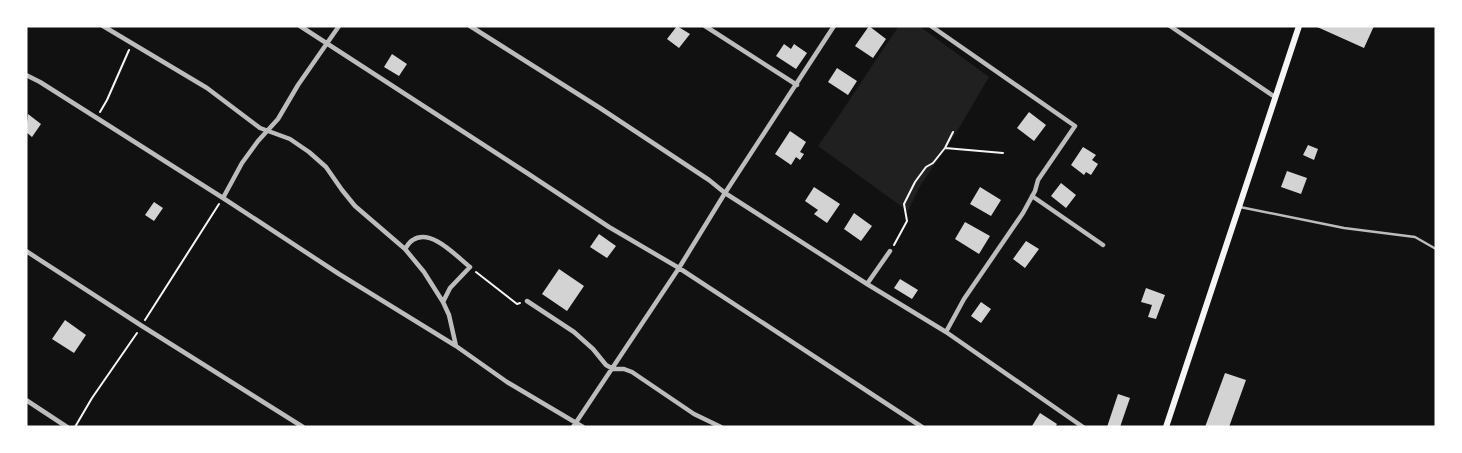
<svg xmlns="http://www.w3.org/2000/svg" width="1462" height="453" font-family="'IBM Plex Sans',sans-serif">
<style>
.green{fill:#202020}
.building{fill:#d3d3d3}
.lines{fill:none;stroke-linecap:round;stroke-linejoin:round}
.path{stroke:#f5f5f5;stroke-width:2}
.service{stroke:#bcbcbc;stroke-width:2.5}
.minor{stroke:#bcbcbc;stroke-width:4.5}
.secondary{stroke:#f5f5f5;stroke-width:6}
</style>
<rect width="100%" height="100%" fill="#111"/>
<path class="green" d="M 899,26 L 919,26 L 989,77 L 956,133 L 920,186 L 908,211 L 818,146 C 846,107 871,66 899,26 Z"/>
<path class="building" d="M 677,26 L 690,34 L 679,48 L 667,39 Z
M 869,26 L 886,39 L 873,58 L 855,46 Z
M 1315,26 L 1374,26 L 1364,48 Z
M 784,44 L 791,49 L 794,44 L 807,53 L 796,69 L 776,56 Z
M 392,54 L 407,64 L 399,76 L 384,67 Z
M 837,68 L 857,81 L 848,95 L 828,82 Z
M 1029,112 L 1046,125 L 1034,141 L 1017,128 Z
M 28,114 L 41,124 L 32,137 L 26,132 Z
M 790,131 L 806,142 L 800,152 L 804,154 L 800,160 L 796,157 L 791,165 L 775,154 Z
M 1308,145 L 1318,149 L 1314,160 L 1303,155 Z
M 1083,147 L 1096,155 L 1092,160 L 1098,164 L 1091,175 L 1086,172 L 1084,175 L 1071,165 Z
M 1287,171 L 1307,178 L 1301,194 L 1281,187 Z
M 1061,183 L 1076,195 L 1066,208 L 1051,196 Z
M 814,187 L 840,204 L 827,223 L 814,214 L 818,210 L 805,201 Z
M 980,187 L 1001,200 L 991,216 L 970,204 Z
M 154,202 L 163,208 L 154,221 L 145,215 Z
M 854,213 L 872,226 L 861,241 L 844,229 Z
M 965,222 L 990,236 L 979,254 L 955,239 Z
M 599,234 L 616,246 L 607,258 L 590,247 Z
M 1026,241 L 1039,249 L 1025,268 L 1013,259 Z
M 559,269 L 584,286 L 567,311 L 542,294 Z
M 900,279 L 918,290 L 912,299 L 894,288 Z
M 1146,288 L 1165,295 L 1156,319 L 1148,317 L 1152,305 L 1141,302 Z
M 981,302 L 991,309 L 981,323 L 971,316 Z
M 65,320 L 86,335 L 74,353 L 52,339 Z
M 1225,373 L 1246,380 L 1229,427 L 1205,427 Z
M 1118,394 L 1130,398 L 1120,427 L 1107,427 Z
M 1040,413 L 1057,424 L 1055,427 L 1032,426 Z"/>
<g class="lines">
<path class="path" d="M 100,112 L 107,100 L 129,50
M 945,148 L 1003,153
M 894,245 L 907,221 L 904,204 L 915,182 L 926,167 L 933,163 L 945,148 L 953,132
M 476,272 L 517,304 L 520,303
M 145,320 L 219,204
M 75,427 L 92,398 L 137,333"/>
<path class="service" d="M 1240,207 L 1344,228 L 1415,237 L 1436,249"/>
<path class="minor" d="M 103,26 L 207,88 L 260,128 L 290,139 L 309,152 L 326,167 L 342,190 L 355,206 L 405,249 L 424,272 L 443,302 L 449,315 L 456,346
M 300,26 L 527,173 L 609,227 L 679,268 L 922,427
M 470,26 L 600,108 L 709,180 L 725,193 L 867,284 L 946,332 L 1083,427
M 705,26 L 797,85
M 931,26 L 1075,126 L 1038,180 L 1035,191 L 1023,213 L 964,299 L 946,332
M 1170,26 L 1275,97
M 26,75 L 40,82 L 223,198 L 339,274 L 456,346 L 507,382 L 583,427
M 1032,196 L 1103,245
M 223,198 L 242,163 L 258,141 L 278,119 L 298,85 L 339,26
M 405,249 C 407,246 410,241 413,240 C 431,228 456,256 470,267 L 450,288 L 443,302
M 26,251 L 142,326 L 303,427
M 867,284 L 890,251
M 527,301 L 574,332 L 593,349 L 606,365 L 613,369 L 624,369 L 632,372 L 694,414 L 721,427
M 26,400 L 67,427
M 573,427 L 679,268 L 725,193 L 834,26"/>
<path class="secondary" d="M 1166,427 L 1299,26"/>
</g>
<rect width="1462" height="453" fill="none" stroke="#ffffff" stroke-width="55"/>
</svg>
